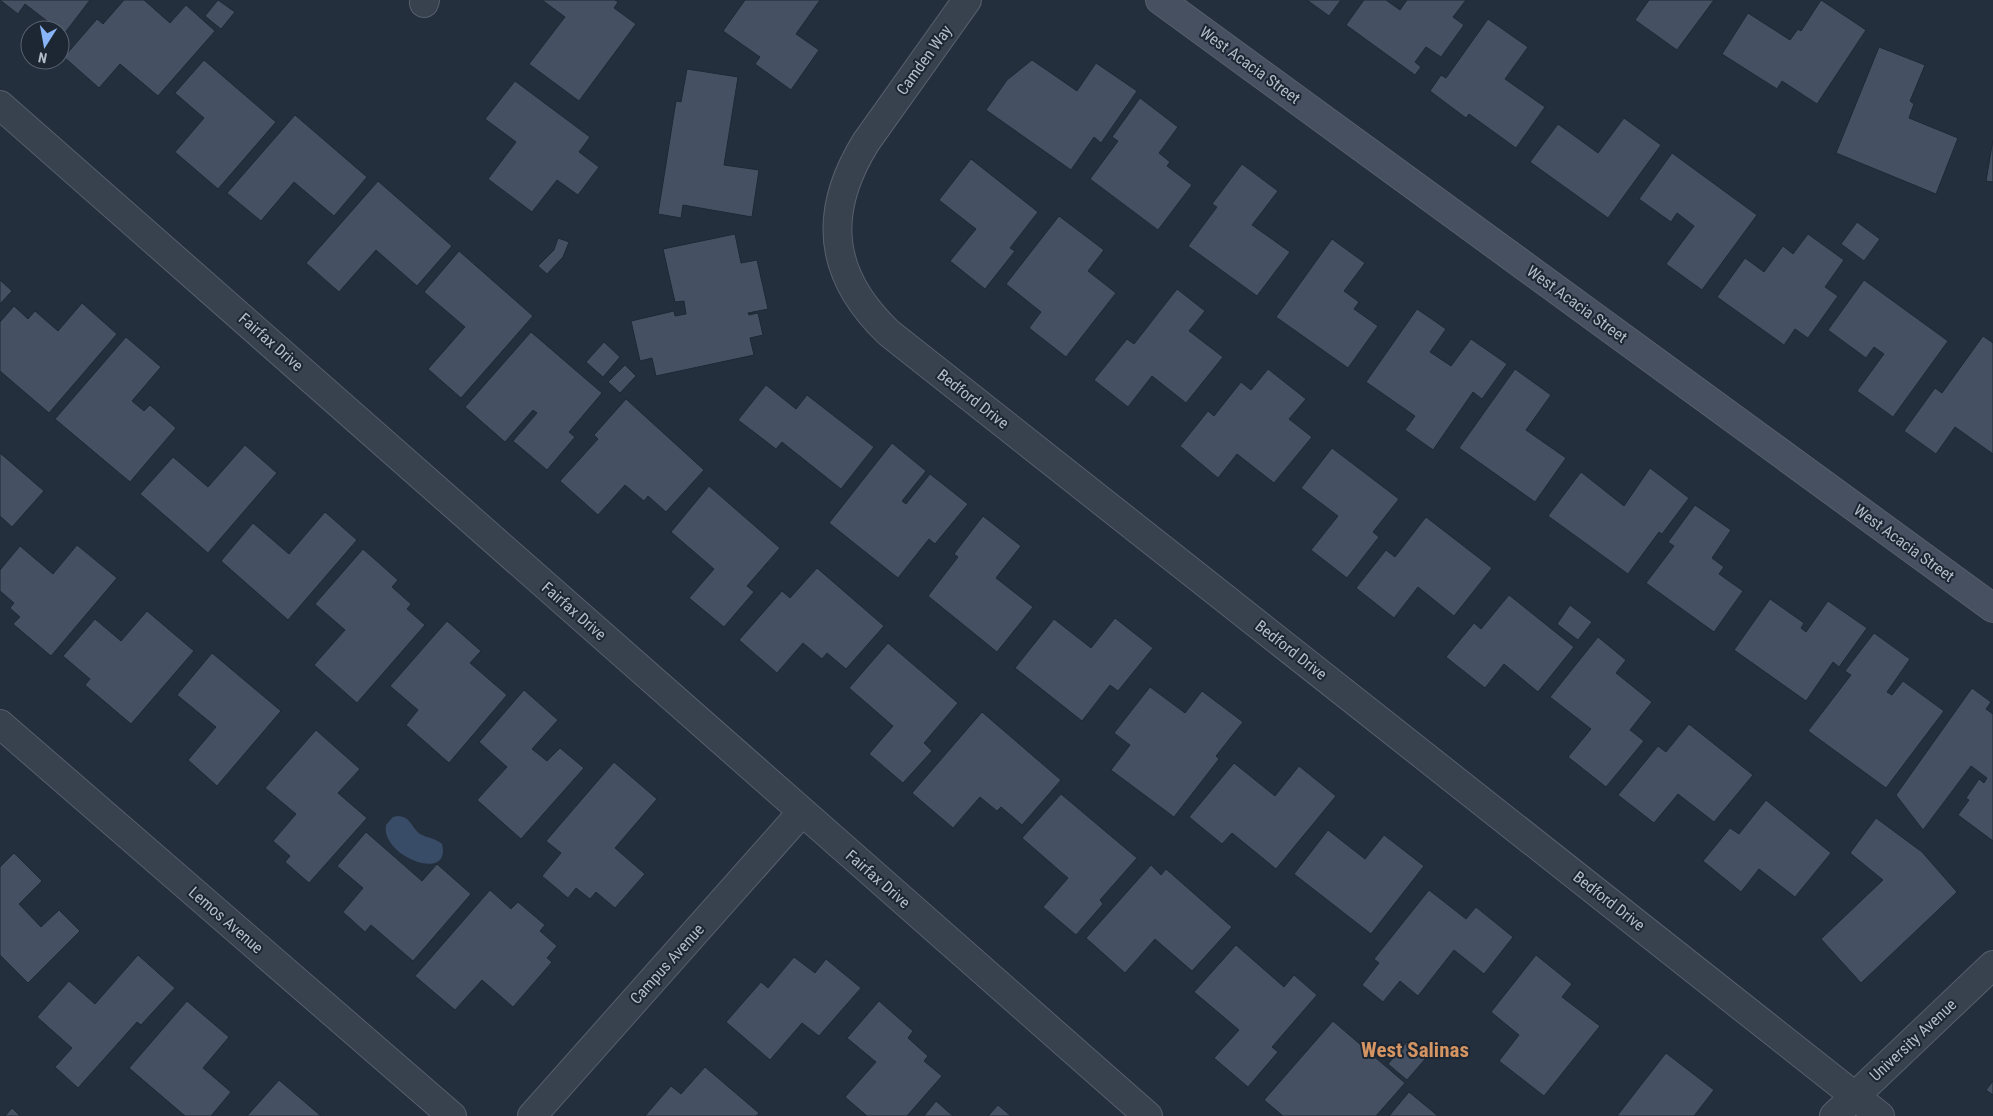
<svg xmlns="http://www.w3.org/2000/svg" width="1993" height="1116" font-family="'Roboto Condensed',sans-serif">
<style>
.water{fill:#394c67}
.building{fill:#455162;stroke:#1f2835}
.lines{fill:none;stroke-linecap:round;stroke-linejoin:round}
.street-casing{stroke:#565f6c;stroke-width:30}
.secondary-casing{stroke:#565f6c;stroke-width:30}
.street{stroke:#38414e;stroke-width:28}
.secondary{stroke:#465061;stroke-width:28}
.labels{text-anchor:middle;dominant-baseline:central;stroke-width:4;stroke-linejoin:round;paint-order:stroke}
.street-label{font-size:16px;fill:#b4bcc9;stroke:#1d2633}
.district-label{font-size:21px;font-weight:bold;fill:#d59563;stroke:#1d2633}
</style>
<rect width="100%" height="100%" fill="#242f3e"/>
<path class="water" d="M 398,816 C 411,817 411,827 420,834 C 427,838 435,838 442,844 C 452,884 380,856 386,825 L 393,817 Z"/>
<path class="building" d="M 0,0 L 90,0 L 64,34 L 25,4 L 18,14 Z
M 124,0 L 144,0 L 170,23 L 186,5 L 215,31 L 158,96 L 120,64 L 99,88 L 64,57 L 97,19 L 103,24 Z
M 218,0 L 235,12 L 221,29 L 205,16 Z
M 542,0 L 615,0 L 618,2 L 614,8 L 636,24 L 579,101 L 529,64 L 565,17 Z
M 745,0 L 820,0 L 796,34 L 819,50 L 791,90 L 755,64 L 760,57 L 723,31 Z
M 1307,0 L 1341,0 L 1329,16 Z
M 1364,0 L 1386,0 L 1400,10 L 1407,0 L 1466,0 L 1453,17 L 1464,25 L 1441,57 L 1426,47 L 1415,62 L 1421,67 L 1415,75 L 1346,25 Z
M 1649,0 L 1714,0 L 1677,50 L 1635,20 Z
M 1821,0 L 1866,30 L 1817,104 L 1782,81 L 1777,89 L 1722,54 L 1748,13 L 1790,40 L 1798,29 L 1801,31 Z
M 1488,19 L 1528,47 L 1505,79 L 1545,107 L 1516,148 L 1469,114 L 1466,118 L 1430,91 L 1441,75 L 1446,78 Z
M 1879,47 L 1925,65 L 1910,101 L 1914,104 L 1909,118 L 1958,138 L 1936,194 L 1836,153 Z
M 204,60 L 276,122 L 218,189 L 175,152 L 204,118 L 175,93 Z
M 1032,60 L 1077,91 L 1096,63 L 1137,91 L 1101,143 L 1094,137 L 1071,170 L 986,110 L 1007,80 Z
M 687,69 L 738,77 L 724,165 L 759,170 L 752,217 L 683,205 L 681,218 L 658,214 L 676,101 L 681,102 Z
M 515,81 L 590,137 L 579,152 L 599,167 L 578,195 L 557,180 L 532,212 L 488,179 L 516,142 L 485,119 Z
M 1140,98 L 1178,127 L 1159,153 L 1170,162 L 1167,166 L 1192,185 L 1158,230 L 1090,179 L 1118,141 L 1112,137 Z
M 295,115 L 367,177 L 334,216 L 294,182 L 261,221 L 227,193 Z
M 1624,118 L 1661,145 L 1608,218 L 1530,162 L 1558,124 L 1598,153 Z
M 1993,140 L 1993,182 L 1986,181 Z
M 1672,153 L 1757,215 L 1702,290 L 1666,264 L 1694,226 L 1677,213 L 1671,222 L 1639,199 Z
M 971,159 L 1038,212 L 1010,248 L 1015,251 L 985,289 L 950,261 L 976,229 L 939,200 Z
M 1242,164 L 1278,191 L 1252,225 L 1290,252 L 1257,296 L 1188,246 L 1217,207 L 1212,204 Z
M 378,181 L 452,246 L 417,286 L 376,250 L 339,292 L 306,263 Z
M 1059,216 L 1104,250 L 1088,271 L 1116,293 L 1066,357 L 1029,328 L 1041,312 L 1006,284 Z
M 1857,222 L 1880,239 L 1864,261 L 1841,244 Z
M 735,234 L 741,263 L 757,260 L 768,309 L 748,313 L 749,315 L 758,313 L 763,335 L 750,338 L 754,355 L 656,376 L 652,358 L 640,361 L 631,321 L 674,311 L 675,316 L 686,314 L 684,301 L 675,302 L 663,249 Z
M 1808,234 L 1844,260 L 1825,287 L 1838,296 L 1808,338 L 1795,329 L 1784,345 L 1717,297 L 1745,258 L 1764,272 L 1783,246 L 1793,254 Z
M 558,238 L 569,242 L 563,257 L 547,274 L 538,266 L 554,250 Z
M 1332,239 L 1365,263 L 1344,291 L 1359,302 L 1354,309 L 1378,326 L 1348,368 L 1276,317 Z
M 459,251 L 533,316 L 461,398 L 428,369 L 465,327 L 424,292 Z
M 0,280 L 12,291 L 0,304 Z
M 1864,280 L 1948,341 L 1893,417 L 1857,391 L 1884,354 L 1874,347 L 1866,358 L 1828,330 Z
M 1177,289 L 1205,311 L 1189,331 L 1223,357 L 1186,403 L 1152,376 L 1128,407 L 1094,380 L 1127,339 L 1134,344 Z
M 82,303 L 117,334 L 49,413 L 0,371 L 0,322 L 14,306 L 28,319 L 35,311 L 58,331 Z
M 1417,309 L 1446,329 L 1430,352 L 1451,366 L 1471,339 L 1507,364 L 1482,399 L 1473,392 L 1433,450 L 1405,430 L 1415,416 L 1366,382 Z
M 531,332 L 602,393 L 569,432 L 575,437 L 547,470 L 513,441 L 537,413 L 533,410 L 505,442 L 465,407 Z
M 1983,336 L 1993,343 L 1993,454 L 1955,427 L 1936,454 L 1904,431 L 1935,388 L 1942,393 Z
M 126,337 L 161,367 L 132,401 L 144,411 L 150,405 L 176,428 L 130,482 L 55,419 Z
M 604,342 L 620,357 L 603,377 L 586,362 Z
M 625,365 L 636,376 L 620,393 L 608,382 Z
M 1268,369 L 1306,399 L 1289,419 L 1312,437 L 1274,483 L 1237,454 L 1218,478 L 1180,446 L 1208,411 L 1214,416 L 1241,382 L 1251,390 Z
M 1515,369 L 1551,395 L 1526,430 L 1566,458 L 1535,502 L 1459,448 Z
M 766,385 L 796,409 L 807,395 L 874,447 L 841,489 L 782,442 L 776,449 L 738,420 Z
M 626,399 L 704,470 L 666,512 L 648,496 L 644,501 L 625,485 L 598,515 L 560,481 L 598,439 L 594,435 Z
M 892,443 L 926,471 L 902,501 L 906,504 L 930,474 L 968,504 L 935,544 L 929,539 L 898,578 L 829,523 Z
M 245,445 L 277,473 L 208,553 L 140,494 L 173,457 L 208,487 Z
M 1332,448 L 1399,499 L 1373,532 L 1379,537 L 1347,578 L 1311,550 L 1338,516 L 1301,488 Z
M 0,453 L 44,491 L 12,527 L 0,516 Z
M 1650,468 L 1689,498 L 1662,534 L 1659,532 L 1628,574 L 1548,516 L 1581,472 L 1624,506 Z
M 709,486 L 780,548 L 747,586 L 754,592 L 724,627 L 689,598 L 714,569 L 671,532 Z
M 1695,505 L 1731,530 L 1712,558 L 1724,567 L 1719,574 L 1743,591 L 1714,632 L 1646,583 L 1674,546 L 1668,542 Z
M 325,512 L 357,540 L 288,620 L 221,561 L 253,523 L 289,554 Z
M 983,516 L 1021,546 L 996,578 L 1033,607 L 997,652 L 928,596 L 958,557 L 954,554 Z
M 1426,517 L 1492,568 L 1454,616 L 1418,587 L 1394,618 L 1356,588 L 1386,550 L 1395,557 Z
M 77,545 L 117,578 L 51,656 L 13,624 L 20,617 L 10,608 L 14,603 L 0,591 L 0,570 L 20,546 L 53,574 Z
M 363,549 L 398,580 L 392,587 L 411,604 L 407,609 L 425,625 L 357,703 L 314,665 L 345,630 L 315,604 Z
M 817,568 L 884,626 L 846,669 L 827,653 L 822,659 L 803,643 L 777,673 L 739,640 L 782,591 L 790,598 Z
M 1509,595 L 1574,647 L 1538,692 L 1504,664 L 1485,688 L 1446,657 L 1474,623 L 1481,629 Z
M 1770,599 L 1804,623 L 1801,628 L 1806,632 L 1828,601 L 1867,628 L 1839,667 L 1833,662 L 1806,701 L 1734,650 Z
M 1570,605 L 1592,622 L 1578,640 L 1557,624 Z
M 147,611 L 194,651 L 131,724 L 85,685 L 90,679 L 63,656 L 95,619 L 121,641 Z
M 1115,618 L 1153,648 L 1118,691 L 1110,685 L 1082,721 L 1015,668 L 1054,619 L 1091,648 Z
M 447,621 L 481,651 L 470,663 L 507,695 L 449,763 L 406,725 L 418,710 L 390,686 Z
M 1874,633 L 1910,659 L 1887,692 L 1892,695 L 1903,681 L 1944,711 L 1886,788 L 1808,731 L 1851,675 L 1845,671 Z
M 1598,637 L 1626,660 L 1616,673 L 1652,702 L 1630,730 L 1644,741 L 1606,787 L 1568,757 L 1591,729 L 1550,697 Z
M 888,643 L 958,703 L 924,743 L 932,751 L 903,783 L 869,754 L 893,726 L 849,688 Z
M 212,653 L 281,711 L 217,786 L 188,760 L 216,727 L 177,695 Z
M 1150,687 L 1185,713 L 1202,691 L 1243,722 L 1216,756 L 1219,759 L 1174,817 L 1111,770 L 1130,745 L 1114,733 Z
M 1972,688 L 1991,702 L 1986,709 L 1993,714 L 1993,841 L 1958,815 L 1969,800 L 1966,798 L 1979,779 L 1984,783 L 1987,778 L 1971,766 L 1923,830 L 1896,795 Z
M 524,690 L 558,720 L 532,749 L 547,761 L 560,748 L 584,768 L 521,839 L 477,800 L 507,767 L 479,742 Z
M 982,712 L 1061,780 L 1022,825 L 1001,807 L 997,811 L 980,797 L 953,828 L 912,793 Z
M 1689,724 L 1753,775 L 1714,822 L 1678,794 L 1654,823 L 1618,795 L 1658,746 L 1666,752 Z
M 316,730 L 360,769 L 338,793 L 367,818 L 309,883 L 285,862 L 290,856 L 273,841 L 296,814 L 265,788 Z
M 614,762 L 657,799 L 615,848 L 645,874 L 615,908 L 596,892 L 590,899 L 576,888 L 568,898 L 542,876 L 561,853 L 546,841 Z
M 1234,763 L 1275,796 L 1299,766 L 1336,796 L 1276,869 L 1232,833 L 1222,844 L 1189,817 Z
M 1061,794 L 1137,858 L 1100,900 L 1103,904 L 1076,935 L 1043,907 L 1068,878 L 1022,838 Z
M 1766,800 L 1831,853 L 1795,897 L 1759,869 L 1741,892 L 1703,861 L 1730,828 L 1739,834 Z
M 1876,818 L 1922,852 L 1957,892 L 1861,983 L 1821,939 L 1883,880 L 1850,853 Z
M 1328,830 L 1365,859 L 1384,835 L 1424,866 L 1371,934 L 1294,874 Z
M 366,832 L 422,881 L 437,864 L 471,894 L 413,961 L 371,925 L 365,932 L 343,912 L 363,888 L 337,866 Z
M 14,853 L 42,881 L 19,904 L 41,927 L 59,910 L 80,931 L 28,983 L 0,955 L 0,867 Z
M 1151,865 L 1161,875 L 1166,869 L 1232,927 L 1192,971 L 1155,939 L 1125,973 L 1086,938 Z
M 490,890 L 511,909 L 518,902 L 545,925 L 540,931 L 557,946 L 547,958 L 552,962 L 513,1007 L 482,980 L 455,1010 L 415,976 Z
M 1429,890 L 1466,919 L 1476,907 L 1513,937 L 1484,974 L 1454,950 L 1418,996 L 1400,981 L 1383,1002 L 1362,985 L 1379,963 L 1374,959 Z
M 1236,945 L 1284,987 L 1294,975 L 1317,995 L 1272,1047 L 1278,1052 L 1248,1087 L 1214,1058 L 1239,1030 L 1194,992 Z
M 138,955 L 175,988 L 141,1025 L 137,1022 L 78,1088 L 55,1067 L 72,1048 L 37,1017 L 69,981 L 95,1004 Z
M 1536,955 L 1572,984 L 1562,997 L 1600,1026 L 1544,1096 L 1499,1061 L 1519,1035 L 1491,1012 Z
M 794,957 L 815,973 L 826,959 L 861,988 L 819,1036 L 802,1023 L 770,1060 L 726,1022 L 761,982 L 768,988 Z
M 187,1001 L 229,1037 L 203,1068 L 231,1092 L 211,1116 L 185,1116 L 129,1068 Z
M 879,1001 L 913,1031 L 908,1038 L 928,1056 L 924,1061 L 942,1076 L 907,1116 L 867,1116 L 845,1097 L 876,1062 L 847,1038 Z
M 1333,1021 L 1405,1083 L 1376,1116 L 1283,1116 L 1264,1100 Z
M 1407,1042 L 1426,1058 L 1407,1080 L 1388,1064 Z
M 1666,1053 L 1714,1090 L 1694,1116 L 1617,1116 Z
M 705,1067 L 759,1113 L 756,1116 L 645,1116 L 671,1086 L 681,1094 Z
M 279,1080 L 321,1116 L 247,1116 Z
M 1993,1081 L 1993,1095 L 1986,1090 Z
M 1409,1092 L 1438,1116 L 1389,1116 Z
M 936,1101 L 953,1116 L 924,1116 Z
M 998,1105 L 1011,1116 L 988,1116 Z
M 12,1108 L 20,1116 L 5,1116 Z"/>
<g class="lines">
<defs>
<path id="street" d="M 967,0 L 866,142 C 822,213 828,275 889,333 L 1880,1116
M 424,3 L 425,0
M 0,105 L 1148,1116
M 0,724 L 452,1116
M 532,1116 L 802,812
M 1834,1116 L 1993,965"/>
<path id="secondary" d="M 1160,0 L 1993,608"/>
</defs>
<use href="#street" class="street-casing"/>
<use href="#secondary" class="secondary-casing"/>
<use href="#street" class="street"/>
<use href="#secondary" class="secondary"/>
</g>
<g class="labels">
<g class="street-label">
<text transform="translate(924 60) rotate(-54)">Camden Way</text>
<text transform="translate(1250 65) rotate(36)">West Acacia Street</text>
<text transform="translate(1577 304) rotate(36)">West Acacia Street</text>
<text transform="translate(271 342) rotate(41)">Fairfax Drive</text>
<text transform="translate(973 399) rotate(38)">Bedford Drive</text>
<text transform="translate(1904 543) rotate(36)">West Acacia Street</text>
<text transform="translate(574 611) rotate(41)">Fairfax Drive</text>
<text transform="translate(1291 650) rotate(38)">Bedford Drive</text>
<text transform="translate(878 879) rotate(41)">Fairfax Drive</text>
<text transform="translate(1609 901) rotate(38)">Bedford Drive</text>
<text transform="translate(226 920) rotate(41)">Lemos Avenue</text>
<text transform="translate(667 964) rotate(-48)">Campus Avenue</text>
<text transform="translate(1913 1040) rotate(-43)">University Avenue</text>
</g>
<g class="district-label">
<text x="1415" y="1050">West Salinas</text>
</g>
</g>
<g transform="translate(45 45) rotate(191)"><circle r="24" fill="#1d2633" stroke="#59626f"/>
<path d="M0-4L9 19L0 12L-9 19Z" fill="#8ab4f8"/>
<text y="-8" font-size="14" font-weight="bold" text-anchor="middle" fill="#b4bcc9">N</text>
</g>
</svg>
